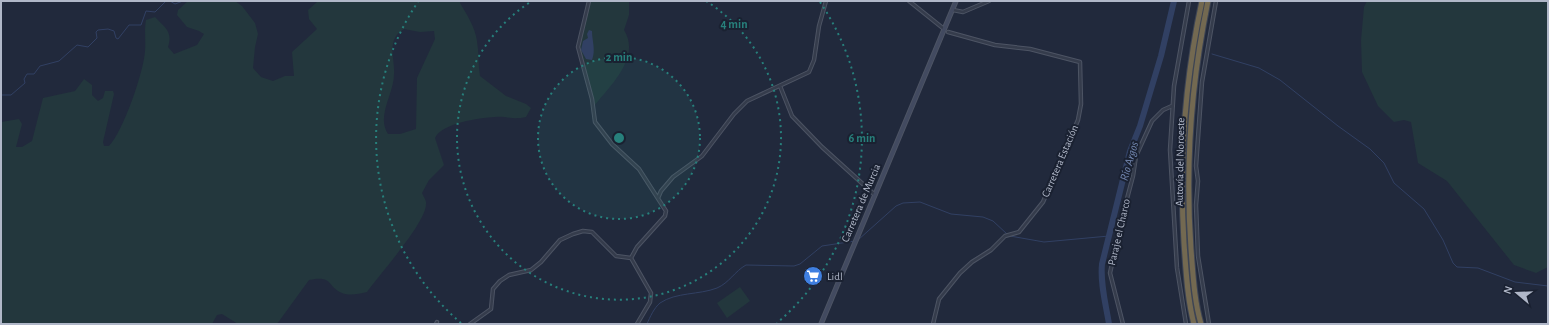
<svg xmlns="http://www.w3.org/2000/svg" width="1549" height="325" font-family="'Alegreya Sans',sans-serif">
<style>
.green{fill:#23373d;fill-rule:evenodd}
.water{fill:#314063}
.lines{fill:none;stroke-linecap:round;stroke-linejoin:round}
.stream{stroke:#314063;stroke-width:1}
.river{stroke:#314063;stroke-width:6}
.street-casing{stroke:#4d5464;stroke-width:4.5}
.secondary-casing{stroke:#4d5464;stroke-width:5.5}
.highway-casing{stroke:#3d4454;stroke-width:7}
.street{stroke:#353c4c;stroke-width:2.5}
.secondary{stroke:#424a60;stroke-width:3.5}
.highway{stroke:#736951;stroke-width:5}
.ring{fill:none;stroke:#27807c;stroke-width:2;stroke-dasharray:2 4}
.labels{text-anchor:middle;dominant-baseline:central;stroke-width:4;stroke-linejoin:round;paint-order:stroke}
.street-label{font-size:11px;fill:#b0b7c8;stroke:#1a2131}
.poi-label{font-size:11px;fill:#b0b7c8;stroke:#1a2131;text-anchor:start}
.water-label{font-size:12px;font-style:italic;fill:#7589b2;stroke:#1a2131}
.centre{fill:#27807c;stroke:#1a2131;stroke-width:2}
.ring-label{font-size:12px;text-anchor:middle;font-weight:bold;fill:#27807c;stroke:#1a2131;stroke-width:4;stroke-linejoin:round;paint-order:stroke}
</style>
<rect width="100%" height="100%" fill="#21293c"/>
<path class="green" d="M 188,1 L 235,1 L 242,6 L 255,23 L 258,34 L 255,47 L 253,68 L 261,77 L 273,81 L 285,76 L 294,76 L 292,52 L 317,29 L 309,19 L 308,10 L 317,2 L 461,1 L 460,3 C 467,15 475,27 477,41 C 479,52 478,64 480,76 L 506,96 L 526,104 L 531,108 L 526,117 C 512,120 507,116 495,117 C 479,118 442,123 435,138 L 444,165 L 429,180 L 422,193 C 423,196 427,201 426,204 C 426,223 379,275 367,292 C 358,294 350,296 342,293 C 326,286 334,275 309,280 L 277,324 L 238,324 L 222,314 L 217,315 L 212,324 L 1,324 L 1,122 L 19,119 L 22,124 L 16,147 L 22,147 L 32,141 L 43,98 L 75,91 L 84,79 L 92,85 L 92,95 L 98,101 L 103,98 L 105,91 L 113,91 L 114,94 L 103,142 L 104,146 L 109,146 C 123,132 144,71 145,51 C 146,40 144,31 146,20 L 155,17 C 165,28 173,31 168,47 L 174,54 L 197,45 L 204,34 L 199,31 L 187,27 L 177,15 L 178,10 ZM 404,29 L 420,32 L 434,31 L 435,39 L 417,78 L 416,129 L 400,134 L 388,134 C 376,116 394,94 394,74 C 395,63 390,52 394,40 C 396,35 399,32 404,29 Z
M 589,1 L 629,1 L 629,15 L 624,30 C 641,57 611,85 595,105 L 578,47 Z
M 1367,1 L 1548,1 L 1548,267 L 1536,273 L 1514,265 L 1447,181 L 1418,163 L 1411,122 L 1404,120 L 1394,122 L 1378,106 L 1362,72 L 1361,40 L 1364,7 Z
M 740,287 L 750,301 L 727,318 L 717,303 Z"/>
<path class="water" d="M 589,30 L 592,31 C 592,41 596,50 592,60 L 586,59 L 581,50 L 583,41 L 588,38 L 587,34 Z"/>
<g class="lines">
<path class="stream" d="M 170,1 L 175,4 L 183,1
M 1212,54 L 1259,68 L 1280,80 L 1338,126 L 1370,149 L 1384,163 L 1394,183 L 1424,209 L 1443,240 L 1453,263 L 1457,267 L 1478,268 L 1515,282 L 1548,286
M 1,95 L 11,95 L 25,83 L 24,79 L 27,74 L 34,74 L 40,66 L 59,61 L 77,45 L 88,47 L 97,38 L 96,32 L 98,30 L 108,29 L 114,31 L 116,38 L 118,39 L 129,25 L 141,25 L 146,11 L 155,12 L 166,1
M 1010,236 L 1044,242 L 1109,236
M 858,240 L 896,206 L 903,203 L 920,202 L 951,214 L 983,217 L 993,221 L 1007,234
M 647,324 C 650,317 654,308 660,303 C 676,292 699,295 717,288 C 729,283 735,271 746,265 L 794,266 L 800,264 L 822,246 L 855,241"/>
<path class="river" d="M 1109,324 C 1106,305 1100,284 1102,264 L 1130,151 L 1140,126 L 1161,56 L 1174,1"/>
<defs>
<path id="street" d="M 589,1 L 578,47 L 592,99 L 595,122 L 612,144 L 639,169 L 666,211 L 665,216 L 637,247 L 631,258 L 651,293 L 650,302 L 637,324
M 909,1 L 944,29
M 953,10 L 963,12 L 989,1
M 780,86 L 792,116 L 822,147 L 875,195
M 658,198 L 661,191 L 673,177 L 702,156 L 734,114 L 747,101 L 809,72 L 814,60 L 819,26 L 826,1
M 436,324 L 437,322
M 470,324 L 491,309 L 493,289 L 500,281 L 509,275 L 531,270 L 541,262 L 560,240 L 573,234 L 583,231 L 592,232 L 616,256 L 631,258
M 933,324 L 939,299 L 960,273 L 972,262 L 991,250 L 1005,236 L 1019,232 L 1043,202 L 1078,120 L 1081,104 L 1080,62 L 1030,49 L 995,45 L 948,32
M 1123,324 L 1110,273 L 1124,210 L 1133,176 L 1136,156 L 1152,121 L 1163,110 L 1172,106
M 1186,324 L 1177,268 L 1170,150 L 1174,86 L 1189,1
M 1209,324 L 1198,256 L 1196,205 L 1198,181 L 1196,166 L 1202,82 L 1216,1"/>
<path id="secondary" d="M 821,324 L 956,1"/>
<path id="highway" d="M 1194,324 C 1187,298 1186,269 1184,243 C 1179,162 1185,80 1202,1
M 1201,324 C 1194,300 1193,274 1191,249 C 1185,165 1191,83 1208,1"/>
</defs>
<use href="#street" class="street-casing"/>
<use href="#secondary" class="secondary-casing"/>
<use href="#highway" class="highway-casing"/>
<use href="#street" class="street"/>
<use href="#secondary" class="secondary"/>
<use href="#highway" class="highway"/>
</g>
<circle cx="619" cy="138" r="81" fill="#27807c" fill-opacity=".12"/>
<g class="ring">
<circle cx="619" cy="138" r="81"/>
<path d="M706 1A162 162 0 1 1 532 1"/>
<path d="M461 323A243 243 0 0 1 418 2M820 2A243 243 0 0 1 777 323"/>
</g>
<defs>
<symbol id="supermarket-disc" viewBox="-11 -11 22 22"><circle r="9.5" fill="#3f7fe0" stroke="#1a2131"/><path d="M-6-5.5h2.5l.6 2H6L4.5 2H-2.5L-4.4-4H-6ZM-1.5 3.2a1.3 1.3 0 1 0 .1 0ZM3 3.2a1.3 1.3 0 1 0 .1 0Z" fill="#fff"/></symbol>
</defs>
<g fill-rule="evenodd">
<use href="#supermarket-disc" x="802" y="265" width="22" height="22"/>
</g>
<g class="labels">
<g class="street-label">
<text transform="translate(1060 161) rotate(-67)">Carretera Estación</text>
<text transform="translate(1180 162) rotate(-89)">Autovía del Noroeste</text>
<text transform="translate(861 203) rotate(-67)">Carretera de Murcia</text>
<text transform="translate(1119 232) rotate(-77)">Paraje el Charco</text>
</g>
<g class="poi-label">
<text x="827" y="276">Lidl</text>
</g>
<g class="water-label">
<text transform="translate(1129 161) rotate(-74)">Río Argos</text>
</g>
</g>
<circle cx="619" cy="138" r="6" class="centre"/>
<g class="ring-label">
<text x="734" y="28">4 min</text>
<text x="619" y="61">2 min</text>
<text x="862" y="142">6 min</text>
</g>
<rect width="1549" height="325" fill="none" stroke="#b0b7c8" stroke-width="4"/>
<g transform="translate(1517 293) rotate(289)" stroke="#1a2131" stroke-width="3" paint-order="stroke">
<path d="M0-3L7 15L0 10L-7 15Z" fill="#b0b7c8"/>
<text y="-6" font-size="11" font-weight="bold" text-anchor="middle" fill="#b0b7c8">N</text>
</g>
</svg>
